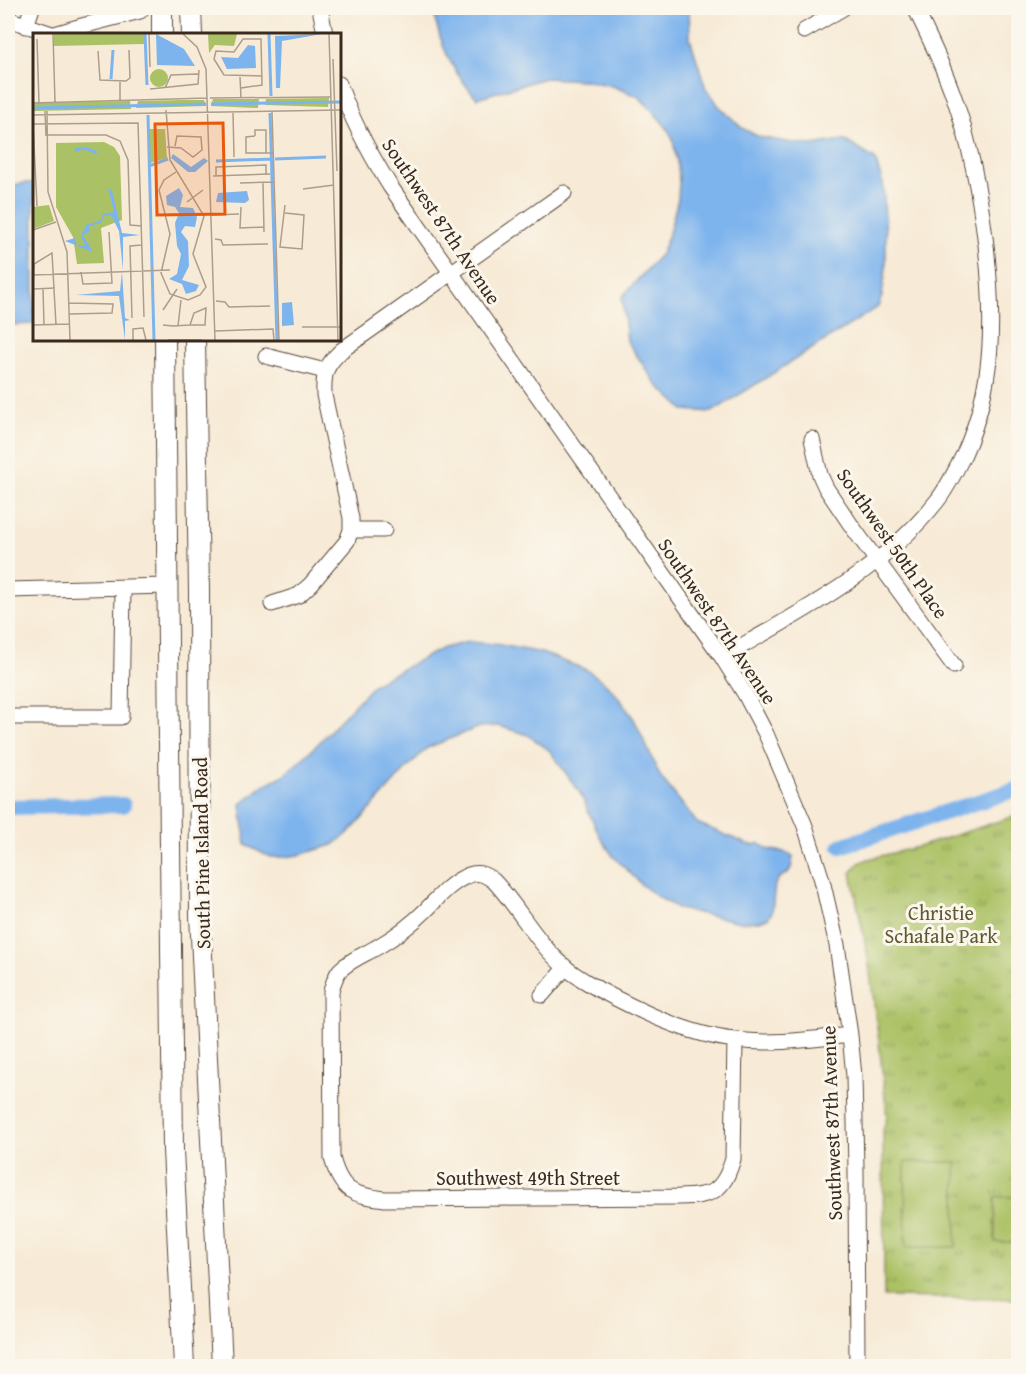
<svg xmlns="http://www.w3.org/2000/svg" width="1026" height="1374" font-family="'Gentium Book Plus',serif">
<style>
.grass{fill:url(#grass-tufts);stroke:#737642;stroke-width:1.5}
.pitch{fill:#abc165;stroke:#737642;stroke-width:1.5}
.water{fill:#7eb4ed;stroke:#5c6f86;stroke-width:1.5}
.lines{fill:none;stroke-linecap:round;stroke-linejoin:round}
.canal{stroke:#7eb4ed;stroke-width:16}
.minor-casing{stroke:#57473a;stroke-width:17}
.major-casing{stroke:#57473a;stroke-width:22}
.minor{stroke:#fff;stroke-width:15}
.major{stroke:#fff;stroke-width:20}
.labels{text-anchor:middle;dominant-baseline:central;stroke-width:6;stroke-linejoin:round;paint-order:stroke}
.street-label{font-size:20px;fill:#3b2a1e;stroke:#fbf7ec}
.park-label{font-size:20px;fill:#5d5733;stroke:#fbf7ec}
.inset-river{fill:none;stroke:#7eb4ed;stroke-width:3}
.inset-road{fill:none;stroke:#ac9d8c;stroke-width:1.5}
.view{fill:#e8590c;fill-opacity:0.15;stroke:#e8590c;stroke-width:3}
.inset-edge{fill:none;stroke:#3b2a1e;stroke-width:3}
</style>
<defs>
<pattern id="grass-tufts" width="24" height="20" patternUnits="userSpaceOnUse" patternTransform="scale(1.5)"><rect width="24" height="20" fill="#abc165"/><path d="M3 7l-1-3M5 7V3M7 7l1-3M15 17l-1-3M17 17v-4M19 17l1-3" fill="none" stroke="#8c9d53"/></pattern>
</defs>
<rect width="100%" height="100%" fill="#fbf7ec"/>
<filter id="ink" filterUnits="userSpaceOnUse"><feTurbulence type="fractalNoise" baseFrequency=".0167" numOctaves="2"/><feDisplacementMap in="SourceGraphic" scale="12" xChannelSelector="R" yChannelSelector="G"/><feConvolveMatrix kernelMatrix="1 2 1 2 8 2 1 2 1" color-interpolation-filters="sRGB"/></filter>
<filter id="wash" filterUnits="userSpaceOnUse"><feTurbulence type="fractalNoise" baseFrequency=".008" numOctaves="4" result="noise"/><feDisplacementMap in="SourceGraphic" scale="24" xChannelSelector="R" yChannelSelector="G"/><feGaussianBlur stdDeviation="1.35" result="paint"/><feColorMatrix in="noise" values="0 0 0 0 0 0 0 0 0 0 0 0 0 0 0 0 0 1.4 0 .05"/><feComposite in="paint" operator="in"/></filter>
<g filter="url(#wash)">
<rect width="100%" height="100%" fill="#f7ead6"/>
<path class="grass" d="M 1018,815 L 1018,1299 L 884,1297 L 883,1130 L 887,1117 L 879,1042 L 868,958 L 851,873 L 859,863 L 868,859 L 918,847 Z"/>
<path class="pitch" d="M 905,1162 L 956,1162 L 956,1247 L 906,1247 Z
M 995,1197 L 1018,1197 L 1018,1242 L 995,1242 Z"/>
<path class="water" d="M 432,8 L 689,8 L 690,38 L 706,89 L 713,97 L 718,105 L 742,128 L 759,137 L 793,143 L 811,145 L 844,140 L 875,159 L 883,184 L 886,238 L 886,268 L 882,296 L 878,307 L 712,412 L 684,410 L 656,384 L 627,341 L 622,297 L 661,254 L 668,237 L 678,199 L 679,182 L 678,167 L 673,140 L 667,128 L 652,110 L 639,97 L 612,86 L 584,80 L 545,78 L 477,98 C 450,70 441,45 432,8 Z
M 25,183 L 34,183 L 34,324 L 8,325 L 8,186 Z
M 468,642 L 495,644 L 542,653 L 587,670 L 604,682 L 615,693 L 634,719 L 660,776 L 697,823 L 747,844 L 754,845 L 759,843 C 762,845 765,848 768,849 C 777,853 786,849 793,857 L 791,868 L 788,873 L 779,878 L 775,884 L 772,912 L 768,918 L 760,921 L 741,922 L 679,909 L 658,897 L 642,885 L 613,856 L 600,837 L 580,793 L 550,751 L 528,735 L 499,726 L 479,727 L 427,748 L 406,769 L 350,832 L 333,845 L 299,855 L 283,857 L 270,857 L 246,845 L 241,804 L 263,786 L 284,775 L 313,749 L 375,683 L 443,648 Z"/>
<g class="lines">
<path class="canal" d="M 8,807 L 123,805
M 841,846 L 1018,789"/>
</g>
</g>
<g filter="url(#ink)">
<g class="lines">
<defs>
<path id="minor" d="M 320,8 L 325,34
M 8,19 L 52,34
M 26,26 L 32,8
M 804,31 L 843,8
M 55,34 L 82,26 L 140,11 L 142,8
M 339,84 C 352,121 370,154 390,186 L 722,657 L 745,694 L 766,734 L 805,826 L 822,880 L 837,945 L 850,1035 L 854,1076 L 856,1169 L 857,1366
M 266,356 L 325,371
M 812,439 L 820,475 L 826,488 L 853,528 L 954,666
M 351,530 L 384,530
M 8,590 L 167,586
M 272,604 L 299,595 L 311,584 L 347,541 L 351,530 L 351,518 L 324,395 C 323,372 326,365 342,350 L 564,193
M 722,657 C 798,614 882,571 937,501 C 948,487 956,470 964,454 C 995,385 994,318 986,245 C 980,196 972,150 956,103 C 945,70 930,39 915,8
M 8,717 L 121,717 L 123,588
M 542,995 L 565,968
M 735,1040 L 733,1159 C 723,1192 713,1196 679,1197 L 385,1199 C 353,1195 341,1192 332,1158 L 331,991 C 333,984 335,976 340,970 C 351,959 366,954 379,946 C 396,936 412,924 426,910 C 439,897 451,882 469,875 C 479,871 486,875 494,881 C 519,908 536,942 564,966 C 573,975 587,982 598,989 C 639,1011 689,1035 735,1040 C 773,1045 812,1039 850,1035"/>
<path id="major" d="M 162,8 L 162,34
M 191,8 L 192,34
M 165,339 L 173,1150 L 184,1366
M 195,339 L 199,590 L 200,915 L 222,1366"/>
</defs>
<use href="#minor" class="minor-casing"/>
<use href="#major" class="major-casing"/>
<use href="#minor" class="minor"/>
<use href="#major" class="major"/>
</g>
</g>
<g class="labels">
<g class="street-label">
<text transform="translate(442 221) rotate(56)">Southwest 87th Avenue</text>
<text transform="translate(893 543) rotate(55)">Southwest 50th Place</text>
<text transform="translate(718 621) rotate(56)">Southwest 87th Avenue</text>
<text transform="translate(201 853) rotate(-91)">South Pine Island Road</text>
<text transform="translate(831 1123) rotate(-92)">Southwest 87th Avenue</text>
<text x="528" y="1177">Southwest 49th Street</text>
</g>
<g class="park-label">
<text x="941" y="912">Christie<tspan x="941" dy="23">Schafale Park</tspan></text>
</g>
</g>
<g transform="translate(33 33)">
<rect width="308" height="308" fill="#f7ead6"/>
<path d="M 21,1 L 111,1 L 111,11 L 21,13 ZM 175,1 L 204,1 L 201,13 L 182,12 L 176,20 ZM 296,65 L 295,74 L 232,72 L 233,66 ZM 226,66 L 225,75 L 178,73 L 180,66 ZM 148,67 L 171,67 L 173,73 L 103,75 L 105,68 ZM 97,68 L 98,76 L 0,78 L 0,70 ZM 115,96 L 132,96 L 134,125 L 117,130 ZM 71,109 L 81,114 L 87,123 L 89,187 L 68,195 L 71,230 L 44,231 L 40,204 L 23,174 L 23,110 ZM 16,172 L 21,188 L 0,196 L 0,174 Z" fill="#abc165"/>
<path d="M117 45a9 9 0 1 1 18 0a9 9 0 1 1-18 0Z" fill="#abc165"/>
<path d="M 123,1 L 151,16 L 162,33 L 124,32 ZM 289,1 L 249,8 L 247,55 L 243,55 L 242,3 ZM 215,12 L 222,13 L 223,35 L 194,36 L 188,24 L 205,25 ZM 140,121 L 158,134 L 171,125 L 175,128 L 162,139 L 155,139 L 138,125 ZM 75,155 L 79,158 L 89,200 L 107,202 L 90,204 L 90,237 L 86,198 L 78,182 L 71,183 L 68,190 L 57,193 L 56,199 L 50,202 L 60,219 L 32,208 L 42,205 L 44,213 L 52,212 L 48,203 L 53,192 L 67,188 L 70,181 L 81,179 ZM 146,155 L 150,162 L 147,174 L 160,175 L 164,184 L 162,194 L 152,193 L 148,199 L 155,208 L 156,233 L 149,247 L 166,252 L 163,258 L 153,261 L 149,251 L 136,246 L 144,241 L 148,221 L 144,213 L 142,190 L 146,180 L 142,174 L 134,172 L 133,163 ZM 214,158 L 216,167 L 212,170 L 183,169 L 185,160 ZM 89,239 L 92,285 L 97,287 L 92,288 L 92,307 L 86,263 L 43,262 L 87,258 ZM 259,269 L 261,292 L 249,293 L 249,270 Z" fill="#7eb4ed"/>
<path class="inset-river" d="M 112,1 L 114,52M 236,1 L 238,63M 78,46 L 80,17M 178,71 L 308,69M 0,75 L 173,71M 237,80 L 244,307M 115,82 L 121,307M 42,117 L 52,115 L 64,120M 242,126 L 293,124M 183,128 L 239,126M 116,133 L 135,126"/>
<path class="inset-road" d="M 20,1 L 22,69M 116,1 L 117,34M 150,1 L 164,14 L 173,36 L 182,307M 296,1 L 305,307M 4,6 L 6,70M 65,18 L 67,47 L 93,48 L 97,45 L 96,17M 300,26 L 304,138M 207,44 L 208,65M 87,49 L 87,68M 132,55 L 138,42 L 165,41M 208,55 L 229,52 L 228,6 L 210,6 L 201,19 L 183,18 L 181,26 L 191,42 L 229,43M 117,56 L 165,51 L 166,37M 177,65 L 297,64M 0,70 L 174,65M 133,77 L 137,127 L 171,183 L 160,221 L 173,254 L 167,262 L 155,267 L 137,261 L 128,240 L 137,201 L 126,157 L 131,147 L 143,139M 12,78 L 13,103M 14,78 L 15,159 L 34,219 L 37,307M 200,79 L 201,124M 239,79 L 246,307M 0,82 L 308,77M 0,91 L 105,90 L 111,284M 0,91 L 4,173M 14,102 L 73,102 L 87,108 L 95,127 L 97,192 L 109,193M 222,103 L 213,104 L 213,120 L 240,120M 222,103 L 222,97 L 233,97 L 233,120M 134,114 L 148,115 L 160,124 L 169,117 L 168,104 L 144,103 L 142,113M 183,142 L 183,134 L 233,132 L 233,141M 180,143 L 237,141M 230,149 L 231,199M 207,150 L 241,149M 270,156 L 301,152M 154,169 L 170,157M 208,174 L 207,195 L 231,194M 252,180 L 271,182 L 269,216 L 247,214 L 252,172M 179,182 L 206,181M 0,197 L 23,189M 182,206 L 188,207 L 190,212 L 235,211M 48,239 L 50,251 L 79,250 L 76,199M 0,242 L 137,237M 0,255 L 1,231 L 19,220 L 23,292M 0,256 L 22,255M 10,256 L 11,292M 183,268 L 192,269 L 196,274 L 237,273M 36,270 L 80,271 L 79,280 L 36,281M 130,277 L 144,256M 99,285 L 97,213 L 109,212M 0,292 L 37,291M 130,292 L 140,293 L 157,292 L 172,292 L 173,275 L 161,280 L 157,292M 145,293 L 148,267M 269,294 L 308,294M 182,298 L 240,296 L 241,307M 100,307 L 100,296 L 110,295 L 113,307M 135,307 L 169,307"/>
<path class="view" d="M 190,90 L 192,181 L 124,182 L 122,91 Z"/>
<rect width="308" height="308" class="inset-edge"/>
</g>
<rect width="1026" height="1374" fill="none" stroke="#fbf7ec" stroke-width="30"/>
</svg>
